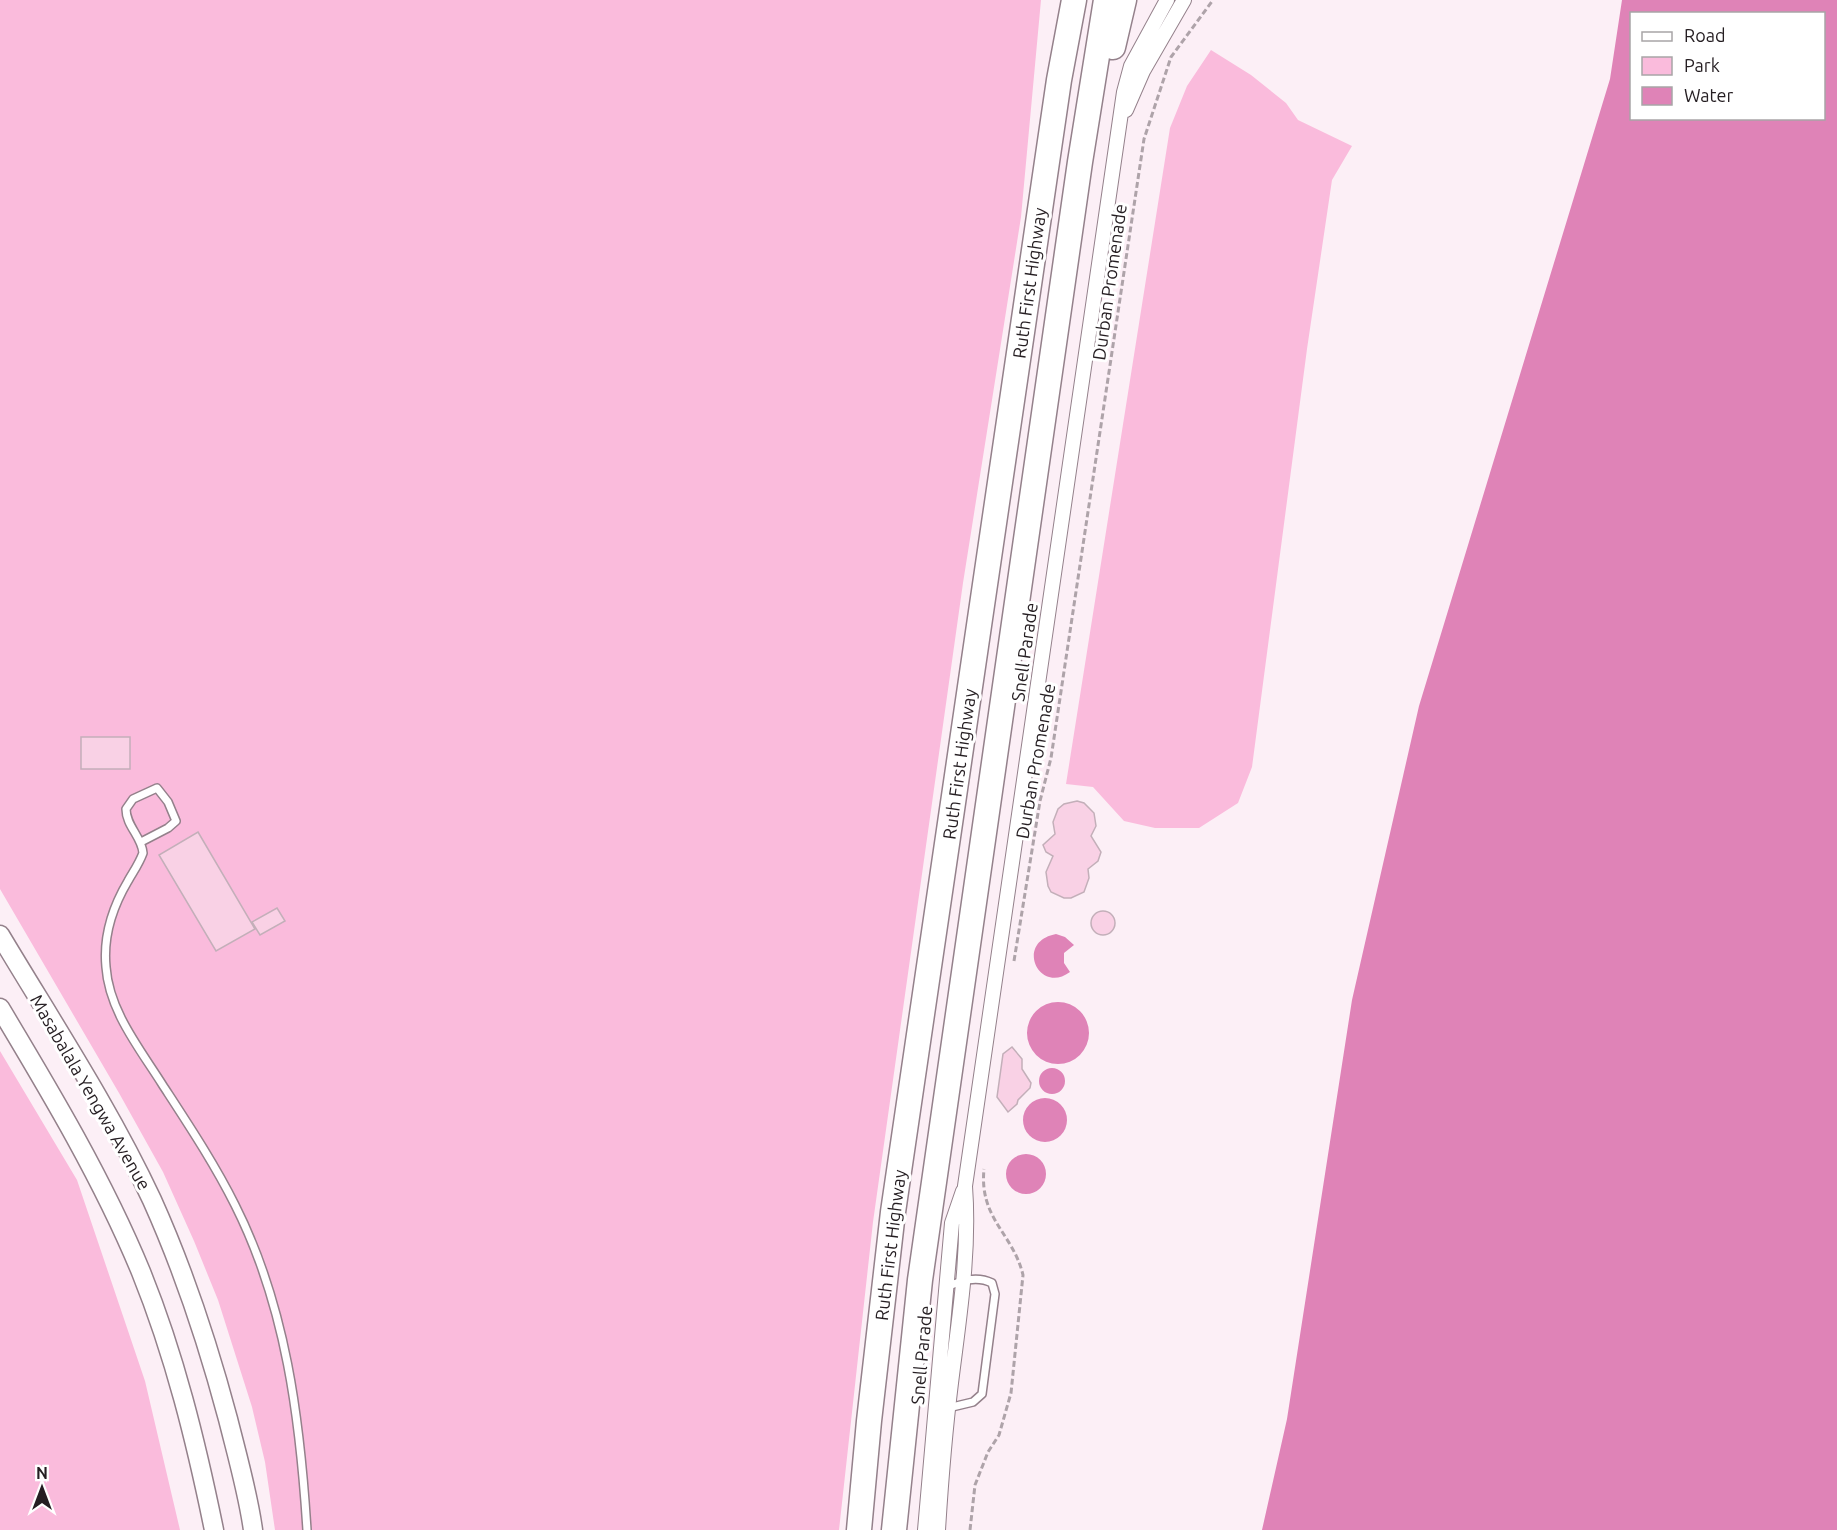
<svg xmlns="http://www.w3.org/2000/svg" width="1837" height="1530" font-family="Ubuntu,sans-serif">
<style>
.green{fill:#fabbdc}
.water{fill:#df83b7;fill-rule:evenodd}
.building{fill:#f9d1e5;stroke:#c3afb9;stroke-width:1.5}
.lines{fill:none;stroke-linecap:round;stroke-linejoin:round}
.lane-casing{stroke:#94818b;stroke-width:10}
.street-casing{stroke:#94818b;stroke-width:16}
.secondary-casing{stroke:#94818b;stroke-width:21}
.highway-casing{stroke:#94818b;stroke-width:27}
.path{stroke:#aea3a9;stroke-width:3;stroke-dasharray:6 3;stroke-linecap:butt}
.lane{stroke:#fff;stroke-width:7}
.street{stroke:#fff;stroke-width:14}
.secondary{stroke:#fff;stroke-width:18}
.highway{stroke:#fff;stroke-width:24}
.labels{text-anchor:middle;dominant-baseline:central;stroke-width:6;stroke-linejoin:round;paint-order:stroke}
.street-label{font-size:18px;fill:#251e22;stroke:#fff}
</style>
<rect width="100%" height="100%" fill="#fceff6"/>
<path class="green" d="M 0,0 L 1041,0 L 1021,217 L 963,583 L 873,1222 L 839,1530 L 275,1530 L 265,1462 L 252,1407 L 218,1300 L 194,1241 L 163,1172 L 119,1093 L 0,889 Z
M 1211,50 L 1251,75 L 1286,103 L 1298,120 L 1352,146 L 1332,180 L 1307,349 L 1252,767 L 1238,803 L 1199,828 L 1155,828 L 1124,821 L 1093,787 L 1066,784 L 1170,128 L 1187,86 Z
M 0,1051 L 77,1180 L 145,1381 L 180,1530 L 0,1530 Z"/>
<path class="water" d="M 1622,0 L 1837,0 L 1837,1530 L 1262,1530 L 1287,1419 L 1352,1000 L 1419,706 L 1610,79 ZM 1632,14 L 1824,14 L 1824,118 L 1632,118 Z
M 1056,934 L 1065,937 L 1074,945 L 1064,953 L 1064,963 L 1070,972 C 1039,995 1014,942 1056,934 Z
M1027 1033a31 31 0 1 1 62 0a31 31 0 1 1-62 0Z
M1039 1081a13 13 0 1 1 26 0a13 13 0 1 1-26 0Z
M1023 1120a22 22 0 1 1 44 0a22 22 0 1 1-44 0Z
M1006 1174a20 20 0 1 1 40 0a20 20 0 1 1-40 0Z"/>
<path class="building" d="M 81,737 L 130,737 L 130,769 L 81,769 Z
M 1077,801 L 1084,803 L 1094,813 L 1096,826 L 1091,836 L 1101,852 L 1098,861 L 1088,869 L 1089,878 L 1084,892 L 1071,898 L 1064,898 L 1051,892 L 1048,886 L 1046,872 L 1053,856 L 1046,852 L 1043,845 L 1055,834 L 1053,822 L 1058,809 L 1064,804 Z
M 198,832 L 255,929 L 216,951 L 159,855 Z
M 277,908 L 285,921 L 260,935 L 252,922 Z
M1091 923a12 12 0 1 1 24 0a12 12 0 1 1-24 0Z
M 1012,1047 L 1022,1059 L 1022,1069 L 1031,1083 L 1030,1088 L 1018,1100 L 1017,1104 L 1008,1112 L 997,1097 L 1003,1054 Z"/>
<g class="lines">
<defs>
<path id="lane" d="M 141,842 L 168,828 L 176,821 L 168,802 L 157,788 L 133,799 L 126,809 C 126,826 142,837 143,853 C 139,864 133,872 128,881 C 112,908 103,936 106,967 C 109,1011 140,1049 162,1084 C 188,1124 214,1163 235,1205 C 286,1306 300,1419 307,1530
M 946,1287 C 961,1281 976,1275 992,1283 L 995,1294 L 982,1394 L 973,1402 L 948,1408"/>
<path id="street" d="M 1126,110 L 1143,71 L 1184,0
M 925,1530 L 952,1223 L 963,1191
M 938,1530 C 941,1481 945,1432 951,1383 C 959,1318 970,1253 965,1186 L 1124,92 L 1131,66 L 1167,0"/>
<path id="secondary" d="M 0,935 C 52,1022 109,1108 152,1200 C 184,1271 208,1344 228,1419 C 237,1455 248,1493 253,1530
M 0,1008 C 51,1093 103,1180 141,1272 C 175,1356 196,1442 214,1530"/>
<path id="highway" d="M 1113,47 L 1124,0
M 859,1530 L 869,1421 L 893,1212 L 1059,80 L 1074,0
M 894,1530 L 920,1280 L 1080,162 L 1106,0"/>
</defs>
<use href="#lane" class="lane-casing"/>
<use href="#street" class="street-casing"/>
<use href="#secondary" class="secondary-casing"/>
<use href="#highway" class="highway-casing"/>
<path class="path" d="M 1014,961 L 1040,801 L 1051,758 L 1144,139 L 1171,57 L 1213,0
M 970,1530 L 975,1485 L 988,1452 L 999,1435 L 1011,1393 L 1023,1275 C 1013,1233 979,1219 984,1169"/>
<use href="#lane" class="lane"/>
<use href="#street" class="street"/>
<use href="#secondary" class="secondary"/>
<use href="#highway" class="highway"/>
</g>
<g class="labels">
<g class="street-label">
<text transform="translate(1109 282) rotate(-82)">Durban Promenade</text>
<text transform="translate(1029 283) rotate(-82)">Ruth First Highway</text>
<text transform="translate(1024 652) rotate(-82)">Snell Parade</text>
<text transform="translate(1035 761) rotate(-80)">Durban Promenade</text>
<text transform="translate(959 764) rotate(-82)">Ruth First Highway</text>
<text transform="translate(91 1092) rotate(60)">Masabalala Yengwa Avenue</text>
<text transform="translate(890 1245) rotate(-83)">Ruth First Highway</text>
<text transform="translate(921 1355) rotate(-85)">Snell Parade</text>
</g>
</g>
<rect x="1630" y="12" width="195" height="108" fill="#ffffff" stroke="#a8a5a7" stroke-width="1.5"/>
<rect x="1642" y="32" width="30" height="9" fill="#ffffff" stroke="#a8a5a7" stroke-width="1.5"/>
<text x="1684" y="42" font-size="18" fill="#251e22">Road</text>
<rect x="1642" y="57" width="30" height="18" fill="#fabbdc" stroke="#a8a5a7" stroke-width="1.5"/>
<text x="1684" y="72" font-size="18" fill="#251e22">Park</text>
<rect x="1642" y="87" width="30" height="18" fill="#df83b7" stroke="#a8a5a7" stroke-width="1.5"/>
<text x="1684" y="102" font-size="18" fill="#251e22">Water</text>
<g transform="translate(42 1488)" stroke="#ffffff" stroke-width="4.5" paint-order="stroke">
<path d="M0-4.5L10 22L0 15L-10 22Z" fill="#251e22"/>
<text y="-9" font-size="16" font-weight="bold" text-anchor="middle" fill="#251e22">N</text>
</g>
</svg>
